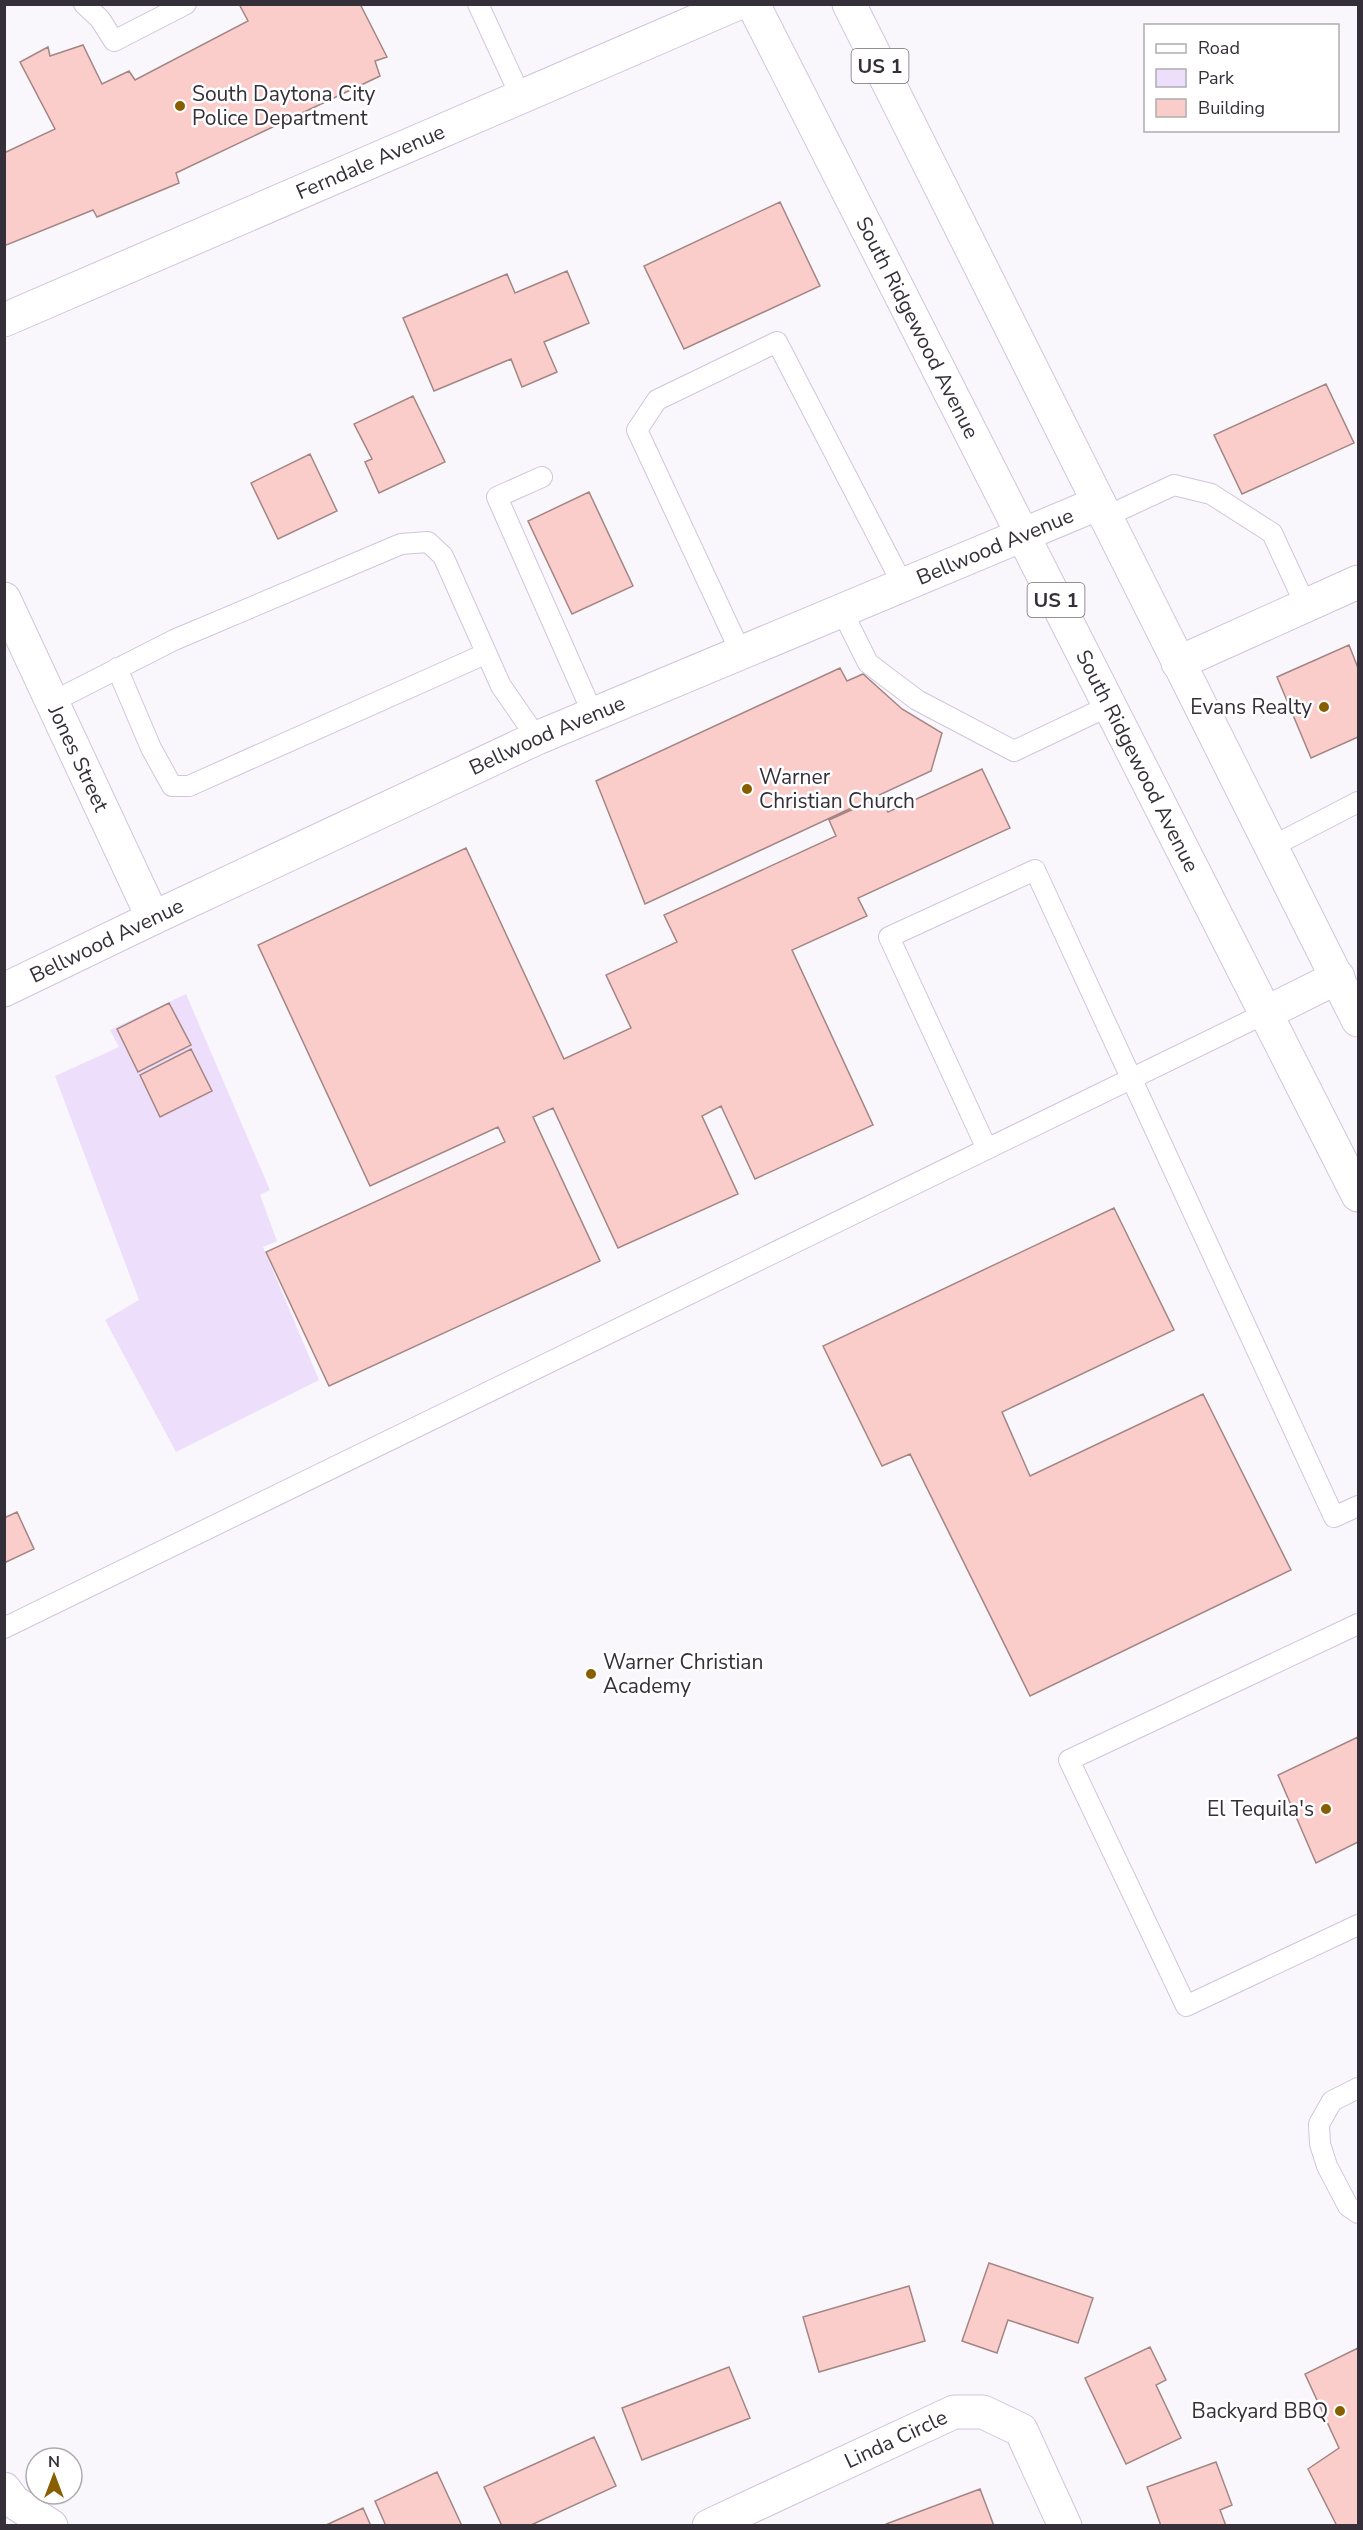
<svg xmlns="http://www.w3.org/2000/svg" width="1363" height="2530" font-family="'Nunito Sans',sans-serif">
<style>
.green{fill:#eddefb}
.building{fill:#facdcb;stroke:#a38684;stroke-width:1.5}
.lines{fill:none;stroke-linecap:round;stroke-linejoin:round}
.service-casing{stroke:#d1c4dd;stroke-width:22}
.minor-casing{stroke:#d1c4dd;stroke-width:35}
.primary-casing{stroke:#d1c4dd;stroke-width:35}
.service{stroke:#fff;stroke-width:20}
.minor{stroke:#fff;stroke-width:33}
.primary{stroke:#fff;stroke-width:33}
.poi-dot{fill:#885f00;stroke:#fff;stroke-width:2}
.labels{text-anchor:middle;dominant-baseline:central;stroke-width:5;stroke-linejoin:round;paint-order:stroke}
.shield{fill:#fff;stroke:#716d74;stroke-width:1.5}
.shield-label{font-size:20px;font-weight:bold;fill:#342f38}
.poi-label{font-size:21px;fill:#342f38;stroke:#fff;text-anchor:start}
.street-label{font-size:21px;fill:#342f38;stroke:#fff}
</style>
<rect width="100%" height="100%" fill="#f9f7fc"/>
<path class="green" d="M 186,994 L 270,1190 L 260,1195 L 277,1241 L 263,1247 L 319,1380 L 176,1452 L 105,1320 L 139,1300 L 55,1076 L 119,1047 L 110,1030 Z"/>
<path class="building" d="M 239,4 L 360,4 L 387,57 L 375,61 L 380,76 L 176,173 L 179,183 L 97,217 L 93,210 L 4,246 L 4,153 L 55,129 L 20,62 L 48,47 L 50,56 L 83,45 L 102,84 L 129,71 L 135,80 L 248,21 Z
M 780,202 L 820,286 L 684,349 L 644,266 Z
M 567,271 L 589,323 L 544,342 L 557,372 L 522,387 L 511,359 L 434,391 L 403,318 L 507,274 L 515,293 Z
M 1326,384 L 1354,443 L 1242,494 L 1214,435 Z
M 413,396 L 445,462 L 379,493 L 365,462 L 372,459 L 354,424 Z
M 310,454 L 337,511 L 278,539 L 251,483 Z
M 589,492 L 633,586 L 572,614 L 528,521 Z
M 1349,645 L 1358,668 L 1358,737 L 1311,758 L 1277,677 Z
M 840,668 L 847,681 L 863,674 L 902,709 L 942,733 L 931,771 L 645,904 L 596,781 Z
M 982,769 L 1010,828 L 858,898 L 867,916 L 792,950 L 873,1125 L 755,1179 L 721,1106 L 702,1116 L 738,1194 L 618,1248 L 553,1108 L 533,1117 L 600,1261 L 329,1386 L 266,1252 L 505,1142 L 498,1127 L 370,1186 L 258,945 L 466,848 L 564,1059 L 631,1028 L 606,975 L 677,942 L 664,915 L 836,836 L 829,820 L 880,797 L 888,812 Z
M 169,1003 L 191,1045 L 138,1072 L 117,1029 Z
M 191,1049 L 212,1091 L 160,1117 L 140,1075 Z
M 1114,1208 L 1174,1330 L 1002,1412 L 1030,1476 L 1203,1394 L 1291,1570 L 1030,1696 L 910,1454 L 882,1466 L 823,1346 Z
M 17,1512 L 34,1549 L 4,1563 L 4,1518 Z
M 1358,1737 L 1358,1842 L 1316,1863 L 1278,1775 Z
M 989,2263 L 1093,2298 L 1078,2343 L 1008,2320 L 997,2353 L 962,2341 Z
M 909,2286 L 925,2341 L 819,2372 L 803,2317 Z
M 1150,2347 L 1166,2380 L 1156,2385 L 1181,2438 L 1126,2464 L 1085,2378 Z
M 1358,2348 L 1358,2526 L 1337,2526 L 1308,2469 L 1339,2448 L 1305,2374 Z
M 729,2367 L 750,2418 L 642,2460 L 622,2408 Z
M 594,2437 L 616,2486 L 529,2526 L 502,2526 L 484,2487 Z
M 1216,2462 L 1232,2505 L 1220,2510 L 1226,2526 L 1161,2526 L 1147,2487 Z
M 437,2472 L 462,2526 L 386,2526 L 375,2501 Z
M 980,2489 L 994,2526 L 886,2526 L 886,2524 Z
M 363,2508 L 371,2526 L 324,2526 Z"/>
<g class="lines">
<defs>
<path id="service" d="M 84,4 L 100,19 L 114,41 L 186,4
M 478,4 L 521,97
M 542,477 L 497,497 L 593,714
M 1105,517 L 1174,485 L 1211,494 L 1272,533 L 1306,606
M 842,611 L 868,663 L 917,700 L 1014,751 L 1111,705
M 741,653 L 637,430 L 657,400 L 777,342 L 903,585
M 117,668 L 151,748 L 172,786 L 189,786 L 485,654
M 52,702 L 174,640 L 401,544 L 428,542 L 443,556 L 501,686 L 537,738
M 1271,847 L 1358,802
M 987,1149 L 889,937 L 1035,870 L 1334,1517 L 1358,1506
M 1358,1624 L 1069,1760 L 1186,2006 L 1358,1925
M 4,1628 L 1266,1013
M 1358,2088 L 1332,2101 L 1319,2124 L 1320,2144 L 1327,2166 L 1348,2206 L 1358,2213"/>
<g id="minor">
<path id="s1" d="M 4,320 L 736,4"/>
<path id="s2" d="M 4,599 L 153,918"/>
<path d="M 1178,663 L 1358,582"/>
<path id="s3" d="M 4,990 L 153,918 L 537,738 L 1099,503"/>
<path d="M 1266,1013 L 1338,977"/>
<path d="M 4,2489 L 14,2502 L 51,2526"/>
<path id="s4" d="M 709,2526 L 954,2412 L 983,2412 L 1021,2430 L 1065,2526"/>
</g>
<g id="primary">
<path id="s5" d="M 753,4 L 1358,1195"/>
<path d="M 849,4 L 1358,1020"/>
</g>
</defs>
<use href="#service" class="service-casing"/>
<use href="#minor" class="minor-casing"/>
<use href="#primary" class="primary-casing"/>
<use href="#service" class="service"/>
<use href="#minor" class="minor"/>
<use href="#primary" class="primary"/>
</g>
<g class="poi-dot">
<circle cx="180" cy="106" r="6"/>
<circle cx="1324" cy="707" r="6"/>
<circle cx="747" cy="789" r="6"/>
<circle cx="591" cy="1674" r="6"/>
<circle cx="1326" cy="1809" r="6"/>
<circle cx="1340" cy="2411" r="6"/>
</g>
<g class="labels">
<g class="shield">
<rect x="851.5" y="49" width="57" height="34" rx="4.5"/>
<rect x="1027.5" y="583" width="57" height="34" rx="4.5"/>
</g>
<g class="shield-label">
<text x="880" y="66">US 1</text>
<text x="1056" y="600">US 1</text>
</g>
<g class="poi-label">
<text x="192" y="94">South Daytona City<tspan x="192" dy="24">Police Department</tspan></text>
<text x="1312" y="707" text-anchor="end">Evans Realty</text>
<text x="759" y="777">Warner<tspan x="759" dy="24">Christian Church</tspan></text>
<text x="603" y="1662">Warner Christian<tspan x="603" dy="24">Academy</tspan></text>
<text x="1314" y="1809" text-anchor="end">El Tequila's</text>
<text x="1328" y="2411" text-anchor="end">Backyard BBQ</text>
</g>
<g class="street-label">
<text stroke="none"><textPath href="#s1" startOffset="399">Ferndale Avenue</textPath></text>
<text stroke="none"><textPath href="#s5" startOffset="363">South Ridgewood Avenue</textPath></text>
<text stroke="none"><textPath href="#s3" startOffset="1086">Bellwood Avenue</textPath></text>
<text stroke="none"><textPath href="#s3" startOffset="600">Bellwood Avenue</textPath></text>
<text stroke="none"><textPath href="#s2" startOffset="176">Jones Street</textPath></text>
<text stroke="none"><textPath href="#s5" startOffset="849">South Ridgewood Avenue</textPath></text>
<text stroke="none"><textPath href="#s3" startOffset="114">Bellwood Avenue</textPath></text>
<text stroke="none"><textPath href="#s4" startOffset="206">Linda Circle</textPath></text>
</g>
</g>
<rect width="1363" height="2530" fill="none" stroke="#342f38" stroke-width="12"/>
<rect x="1144" y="24" width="195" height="108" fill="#ffffff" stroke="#aeacaf" stroke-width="1.5"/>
<rect x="1156" y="44" width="30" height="9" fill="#ffffff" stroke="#aeacaf" stroke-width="1.5"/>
<text x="1198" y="54" font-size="18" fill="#342f38">Road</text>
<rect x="1156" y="69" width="30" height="18" fill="#eddefb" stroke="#aeacaf" stroke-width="1.5"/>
<text x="1198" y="84" font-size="18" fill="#342f38">Park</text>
<rect x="1156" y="99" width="30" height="18" fill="#facdcb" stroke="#aeacaf" stroke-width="1.5"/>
<text x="1198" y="114" font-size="18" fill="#342f38">Building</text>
<g transform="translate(54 2476)"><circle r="28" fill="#ffffff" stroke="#aeacaf" stroke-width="1.5"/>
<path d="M0-4.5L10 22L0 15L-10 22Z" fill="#885f00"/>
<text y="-9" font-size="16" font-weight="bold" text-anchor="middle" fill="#342f38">N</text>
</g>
</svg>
